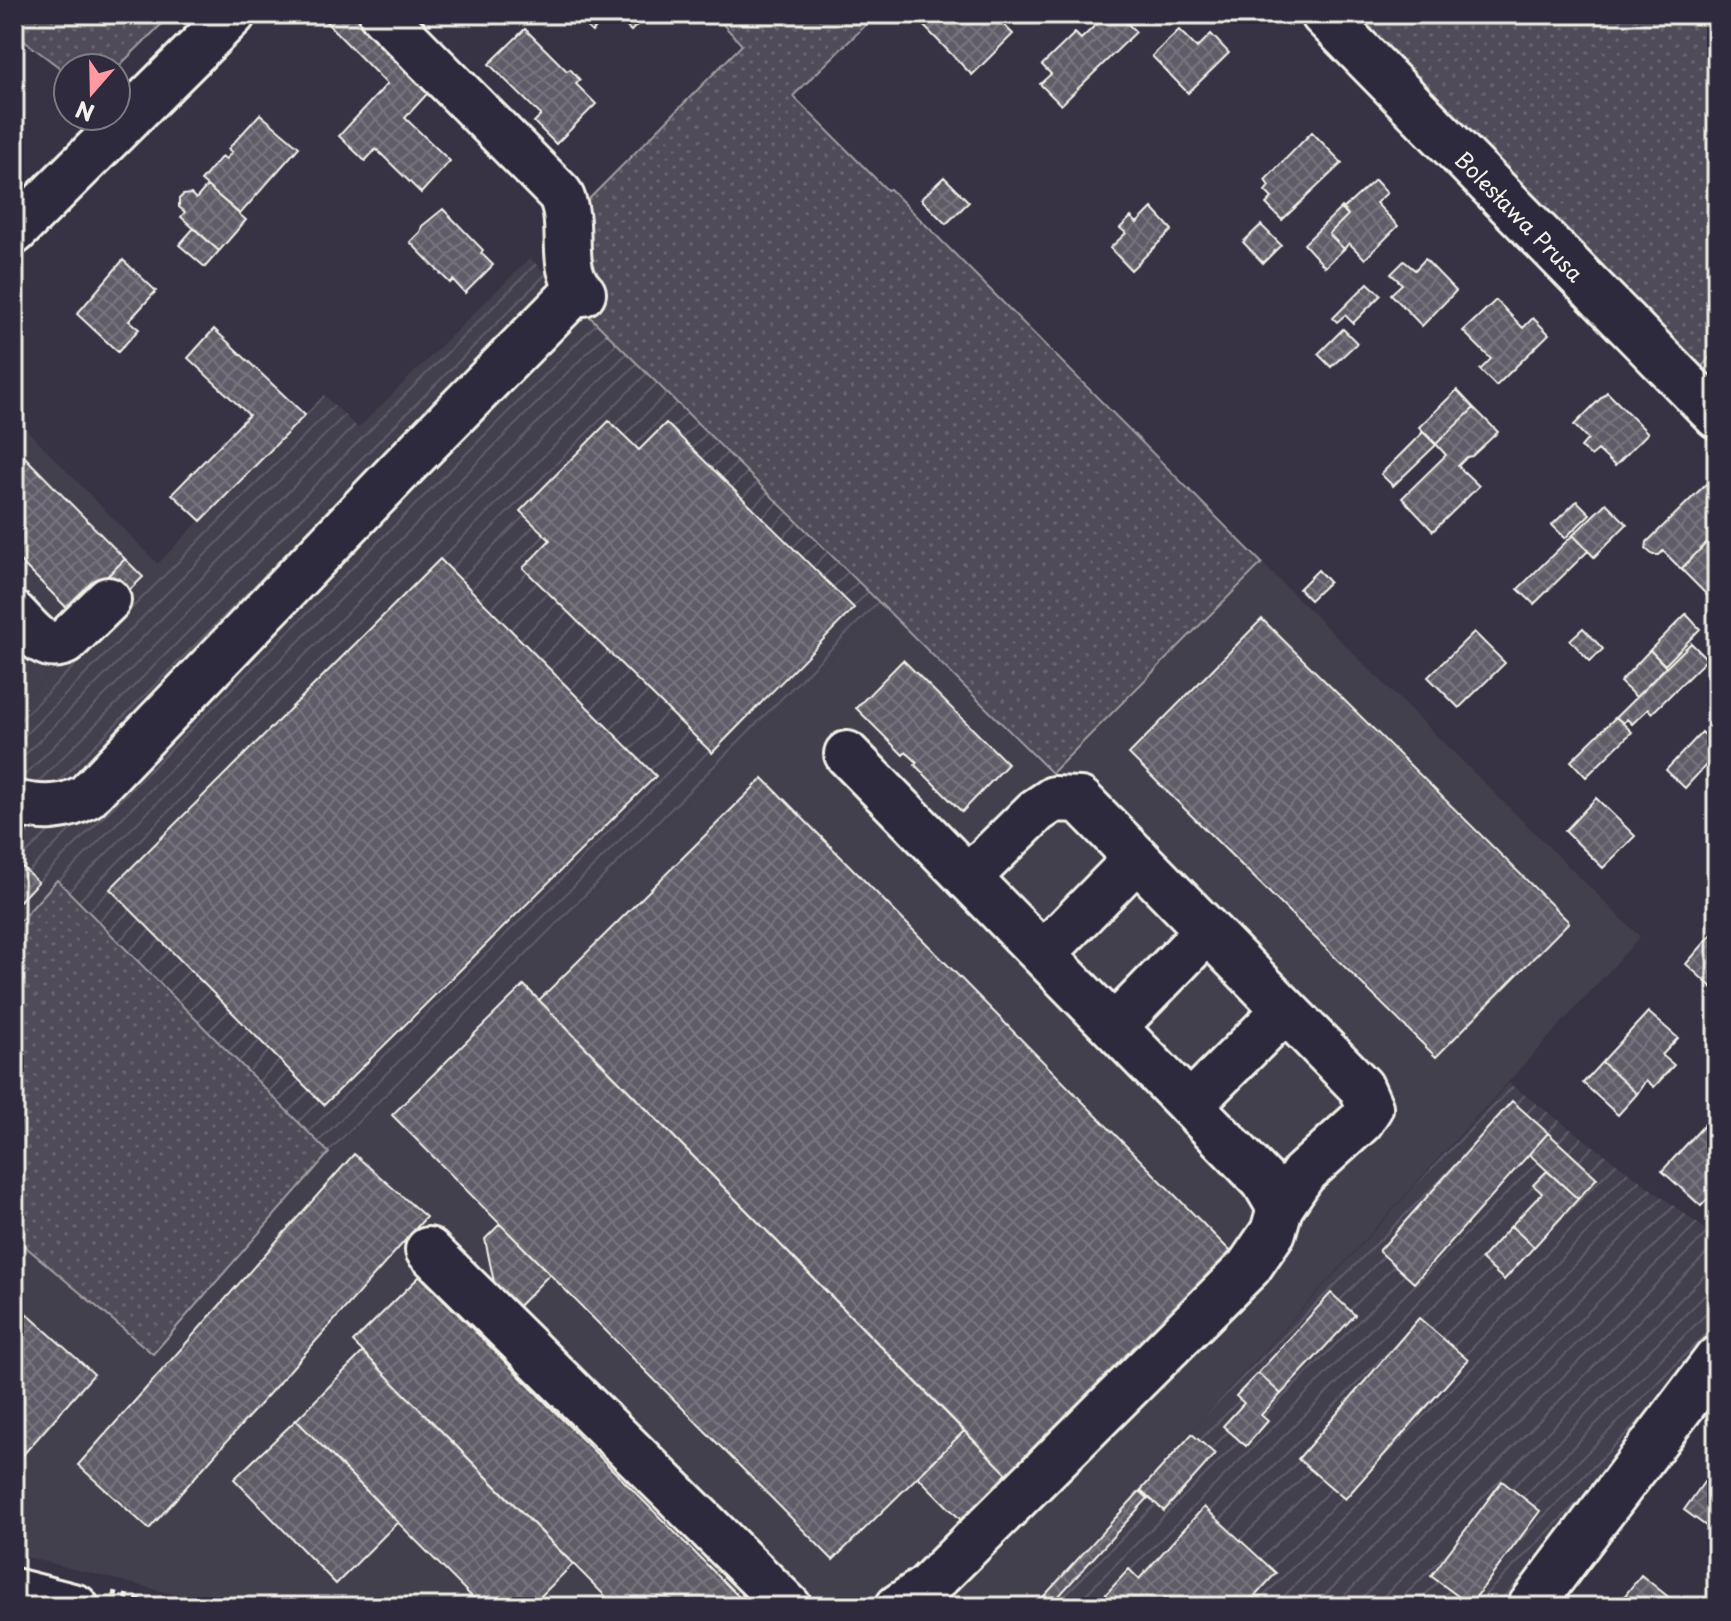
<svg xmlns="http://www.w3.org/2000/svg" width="1731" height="1621" font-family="'Playpen Sans',sans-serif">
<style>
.built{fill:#433f4e}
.industrial{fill:url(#industrial-furrows)}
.grass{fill:url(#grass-dots);stroke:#a29ea0;stroke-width:2}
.building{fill:url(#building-cross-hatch);stroke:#f4f1e8;stroke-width:2}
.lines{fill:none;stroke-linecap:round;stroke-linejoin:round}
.minor-casing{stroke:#f4f1e8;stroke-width:50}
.path{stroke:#f4f1e8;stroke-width:5;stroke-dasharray:6 6;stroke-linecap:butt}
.minor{stroke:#2f2a3d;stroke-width:44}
.labels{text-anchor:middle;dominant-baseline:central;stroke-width:7;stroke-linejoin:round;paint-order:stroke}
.street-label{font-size:22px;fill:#f4f1e8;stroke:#2f2a3d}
</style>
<defs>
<pattern id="industrial-furrows" width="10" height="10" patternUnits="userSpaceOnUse" patternTransform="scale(2)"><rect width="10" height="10" fill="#433f4e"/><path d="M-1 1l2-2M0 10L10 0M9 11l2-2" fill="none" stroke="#5f5b68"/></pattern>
<pattern id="grass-dots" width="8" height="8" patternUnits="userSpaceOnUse" patternTransform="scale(2)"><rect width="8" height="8" fill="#504b59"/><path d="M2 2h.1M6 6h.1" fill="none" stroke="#6a6571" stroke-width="1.8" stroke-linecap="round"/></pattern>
<pattern id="building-cross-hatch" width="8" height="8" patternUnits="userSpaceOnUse" patternTransform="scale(2)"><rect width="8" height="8" fill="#5f5c67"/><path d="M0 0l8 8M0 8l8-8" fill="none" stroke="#77747d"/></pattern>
</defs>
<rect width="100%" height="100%" fill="#373244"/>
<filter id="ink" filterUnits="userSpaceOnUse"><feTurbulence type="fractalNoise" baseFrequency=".0125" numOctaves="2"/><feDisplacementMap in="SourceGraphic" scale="16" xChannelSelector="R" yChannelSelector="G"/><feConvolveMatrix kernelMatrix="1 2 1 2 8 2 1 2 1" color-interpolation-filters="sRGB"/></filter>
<g filter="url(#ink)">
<path class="built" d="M 14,417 L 158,564 L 14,710 Z
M 1262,563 L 1640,937 L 1031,1607 L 225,1607 L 14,1554 L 14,1237 L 153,1354 L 329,1153 L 883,606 L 1052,773 Z"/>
<path class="industrial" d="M 530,258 L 883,606 L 329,1153 L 58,881 L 14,928 L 14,710 L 324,395 L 358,428 Z
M 1509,1083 L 1717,1238 L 1717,1337 L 1511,1607 L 1031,1607 Z"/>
<path class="grass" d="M 14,14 L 172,14 L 116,69 L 68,68 L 68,74 L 14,33 Z
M 727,14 L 877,14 L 793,96 L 887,190 L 890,189 L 1262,563 L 1052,773 L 581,308 L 585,203 L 742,45 L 720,21 Z
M 1342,14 L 1717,14 L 1717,358 L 1709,358 L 1701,368 L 1689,369 Z
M 57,880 L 329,1153 L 153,1354 L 14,1237 L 14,928 Z"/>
<path class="building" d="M 318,14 L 368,14 L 437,83 L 405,118 L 450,161 L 421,193 L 376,149 L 365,161 L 339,136 L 387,84 Z
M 573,14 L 604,14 L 606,18 L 592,32 Z
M 613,14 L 648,14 L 631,31 Z
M 916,14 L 999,14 L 996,17 L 1013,34 L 972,75 L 914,16 Z
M 1107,14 L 1118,14 L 1136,32 L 1061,105 L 1040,84 L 1051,74 L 1042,65 L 1075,33 L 1081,39 Z
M 525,29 L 567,71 L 570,69 L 580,80 L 576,84 L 596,104 L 556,144 L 534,122 L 541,115 L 489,64 Z
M 1179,30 L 1197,48 L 1211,34 L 1229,53 L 1188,93 L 1152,56 Z
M 260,114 L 299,147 L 240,214 L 201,181 L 222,156 L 226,159 L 232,152 L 228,149 Z
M 1312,132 L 1342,163 L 1282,220 L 1266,204 L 1272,198 L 1265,191 L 1269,186 L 1265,180 Z
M 944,177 L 969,202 L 946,224 L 921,199 Z
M 1375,180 L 1387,193 L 1376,203 L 1398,226 L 1365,259 L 1349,243 L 1344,249 L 1329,234 L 1348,215 L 1342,210 Z
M 207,186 L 246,220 L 219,251 L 181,217 L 185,212 L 179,207 L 179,199 L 183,195 L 191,194 L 196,199 Z
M 1342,207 L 1348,215 L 1329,234 L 1344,249 L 1325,267 L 1304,244 Z
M 1152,208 L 1172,230 L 1131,270 L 1110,248 L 1126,233 L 1120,228 L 1131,217 L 1137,223 Z
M 443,209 L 483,250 L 481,253 L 493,265 L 465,293 L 453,280 L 450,283 L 410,242 L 420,232 L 422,226 Z
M 1261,225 L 1281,245 L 1263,263 L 1243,242 Z
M 194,228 L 219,251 L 205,267 L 179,245 Z
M 1425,259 L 1456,291 L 1422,326 L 1391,294 L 1402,284 L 1391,274 L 1404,261 L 1415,270 Z
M 123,260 L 156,291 L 129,321 L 139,329 L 118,352 L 77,314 Z
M 1368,283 L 1381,295 L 1353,323 L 1345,315 L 1337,322 L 1333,318 Z
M 1496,300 L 1523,328 L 1533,318 L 1549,334 L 1496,386 L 1480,370 L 1491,359 L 1463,331 Z
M 214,329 L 305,415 L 201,521 L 172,494 L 249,415 L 188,358 Z
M 1343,329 L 1357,343 L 1331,367 L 1318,354 Z
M 1457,390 L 1474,408 L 1436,444 L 1419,427 Z
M 1607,392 L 1648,433 L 1615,466 L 1598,450 L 1591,456 L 1581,447 L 1588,439 L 1574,425 Z
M 1474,408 L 1498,432 L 1472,456 L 1467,457 L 1458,466 L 1479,486 L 1433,531 L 1402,498 L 1446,455 L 1436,444 Z
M 609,421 L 639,450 L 666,423 L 854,608 L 712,753 L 523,568 L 550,540 L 520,511 Z
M 1423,432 L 1436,445 L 1393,486 L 1381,474 Z
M 14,446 L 125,559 L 71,612 L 14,555 Z
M 1711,479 L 1717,486 L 1717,504 L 1708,513 L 1717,521 L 1717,532 L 1681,569 L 1663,551 L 1659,555 L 1653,555 L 1646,549 L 1647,542 Z
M 1577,501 L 1590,514 L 1565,538 L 1552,525 Z
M 1606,503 L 1627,524 L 1594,557 L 1573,535 Z
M 1717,532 L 1717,590 L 1710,598 L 1681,569 Z
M 1573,535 L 1588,551 L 1534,604 L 1518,589 Z
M 125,559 L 143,577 L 113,606 L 95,588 Z
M 440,559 L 656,776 L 324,1105 L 110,889 Z
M 1318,570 L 1329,582 L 1310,600 L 1299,589 Z
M 1686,614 L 1700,629 L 1665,665 L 1650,650 Z
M 1262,619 L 1569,922 L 1436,1057 L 1129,754 Z
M 1583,628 L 1603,649 L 1590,661 L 1570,640 Z
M 1474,632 L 1505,663 L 1459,708 L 1428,677 Z
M 1691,643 L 1707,659 L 1652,713 L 1648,709 L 1632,724 L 1627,719 L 1623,723 L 1616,717 Z
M 1650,650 L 1666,667 L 1636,697 L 1620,682 Z
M 903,660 L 1008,764 L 962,812 L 915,765 L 917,762 L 906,752 L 903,755 L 856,708 Z
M 1616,717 L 1632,732 L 1586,777 L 1571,761 Z
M 1702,732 L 1717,746 L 1717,753 L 1685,788 L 1666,770 Z
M 763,778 L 1233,1254 L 1009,1476 L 539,1000 Z
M 1596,798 L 1635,836 L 1603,868 L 1565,831 Z
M 14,859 L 38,882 L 14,907 Z
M 1713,933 L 1717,936 L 1717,992 L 1686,964 Z
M 524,985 L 964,1431 L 833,1560 L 392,1115 Z
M 1648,1012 L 1678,1038 L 1662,1055 L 1674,1065 L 1654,1087 L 1646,1080 L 1637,1094 L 1602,1062 Z
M 1602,1062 L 1637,1094 L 1618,1115 L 1583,1083 Z
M 1512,1101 L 1548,1133 L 1414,1283 L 1379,1251 Z
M 1707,1122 L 1717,1131 L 1717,1189 L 1701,1206 L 1662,1171 Z
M 1548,1133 L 1597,1178 L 1578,1199 L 1529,1154 Z
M 354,1154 L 426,1217 L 149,1529 L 78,1465 Z
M 1547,1171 L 1578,1199 L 1534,1247 L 1511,1226 L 1542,1193 L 1533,1185 Z
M 500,1224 L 550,1274 L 516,1309 L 495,1287 L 485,1239 Z
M 1511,1226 L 1534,1247 L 1504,1280 L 1481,1259 Z
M 420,1276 L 749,1607 L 616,1607 L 363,1352 L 353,1342 Z
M 1331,1293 L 1355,1315 L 1281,1394 L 1258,1373 Z
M 26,1313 L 94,1374 L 14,1465 L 14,1327 Z
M 1419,1318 L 1468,1360 L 1345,1499 L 1298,1459 Z
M 363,1352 L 573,1564 L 530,1607 L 482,1607 L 296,1420 Z
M 1258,1373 L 1281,1394 L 1261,1415 L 1268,1421 L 1246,1446 L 1223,1426 L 1244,1403 L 1236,1396 Z
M 296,1420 L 398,1522 L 336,1584 L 234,1479 Z
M 964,1431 L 1009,1476 L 963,1522 L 918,1477 Z
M 1192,1434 L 1215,1454 L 1164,1511 L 1141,1490 Z
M 1712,1471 L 1717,1474 L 1717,1534 L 1684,1510 Z
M 1502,1481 L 1540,1511 L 1470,1605 L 1431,1576 Z
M 1140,1491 L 1148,1498 L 1067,1587 L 1049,1607 L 1034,1607 Z
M 1204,1507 L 1276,1573 L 1245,1607 L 1094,1607 L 1129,1569 L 1139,1579 Z
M 1641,1575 L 1681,1607 L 1616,1607 Z"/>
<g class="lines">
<defs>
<g id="minor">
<path d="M 382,14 L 560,194 C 576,224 557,269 583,293"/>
<path id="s1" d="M 1323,14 L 1717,416"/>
<path d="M 14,232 L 233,14"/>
<path d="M 14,614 C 28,628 43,652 65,642 L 108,600"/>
<path d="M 847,754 L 1264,1181 L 1280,1208 L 1273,1232 L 1249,1267 L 926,1588 L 898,1607"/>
<path d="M 14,803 C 40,809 64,810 87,796 L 400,470 L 578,289"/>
<path d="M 968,878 L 1036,811 L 1054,799 L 1080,800 L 1361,1087 L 1370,1107 L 1361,1121 L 1303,1174 L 1280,1208"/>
<path d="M 1043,954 L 1137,858"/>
<path d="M 1114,1027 L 1207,931"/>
<path d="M 1190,1105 L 1284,1011"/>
<path d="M 428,1250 L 789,1607"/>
<path d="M 14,1591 L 76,1607"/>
<path d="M 1530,1607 L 1717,1359"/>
</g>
</defs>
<use href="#minor" class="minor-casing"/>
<path class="path" d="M 112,1593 L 169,1607"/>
<use href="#minor" class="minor"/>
</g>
</g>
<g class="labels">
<g class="street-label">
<text stroke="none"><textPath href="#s1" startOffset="282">Bolesława Prusa</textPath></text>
</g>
</g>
<rect width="1731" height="1621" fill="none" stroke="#2f2a3d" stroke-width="48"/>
<rect x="24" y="24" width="1683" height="1573" fill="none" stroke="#f4f1e8" stroke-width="3" filter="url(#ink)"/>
<g transform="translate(92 92) rotate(200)"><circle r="38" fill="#2f2a3d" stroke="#7e7a81" stroke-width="2"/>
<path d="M0-6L14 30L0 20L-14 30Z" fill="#ff9aa2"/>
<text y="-12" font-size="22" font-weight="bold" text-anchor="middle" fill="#f4f1e8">N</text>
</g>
</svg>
